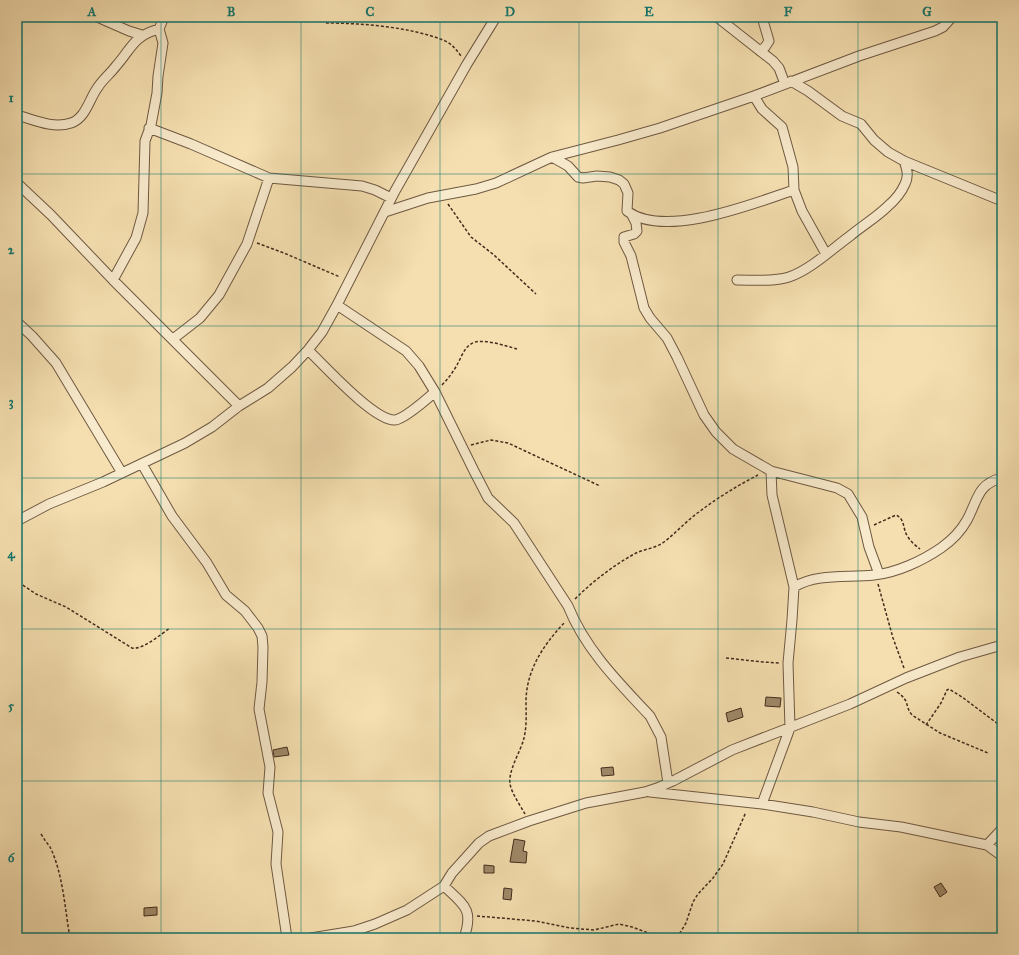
<svg xmlns="http://www.w3.org/2000/svg" width="1019" height="955" font-family="'IM FELL Great Primer',serif">
<style>
.building{fill:#9f8969;stroke:#422c1d}
.lines{fill:none;stroke-linecap:round;stroke-linejoin:round}
.minor-casing{stroke:#6f5942;stroke-width:11}
.path{stroke:#422c1d;stroke-width:1.5;stroke-dasharray:3 2;stroke-linecap:butt}
.minor{stroke:#f8eacc;stroke-width:9}
.grid{fill:none;stroke:#0f766e;stroke-width:1;stroke-opacity:0.55}
.neatline{fill:none;stroke:#0f766e;stroke-width:1.5}
.grid-label{font-size:13px;text-anchor:middle;font-weight:bold;fill:#0f766e}
</style>
<rect width="100%" height="100%" fill="#f5dfb0"/>
<filter id="stains"><feTurbulence type="fractalNoise" baseFrequency=".005" numOctaves="4"/><feColorMatrix values="0 0 0 0 .2 0 0 0 0 .09 0 0 0 0 .02 0 0 0 .5 -.17"/></filter>
<radialGradient id="worn" r=".72"><stop offset=".6" stop-color="#630" stop-opacity="0"/><stop offset="1" stop-color="#630" stop-opacity=".3"/></radialGradient>
<path class="building" d="M 766,697 L 781,698 L 780,707 L 765,706 Z
M 741,708 L 743,717 L 728,722 L 726,713 Z
M 287,747 L 289,755 L 274,757 L 273,750 Z
M 613,767 L 614,775 L 602,776 L 601,768 Z
M 514,839 L 525,841 L 523,851 L 527,852 L 526,863 L 510,862 Z
M 484,865 L 494,866 L 494,873 L 484,873 Z
M 941,883 L 947,892 L 940,897 L 934,887 Z
M 504,888 L 512,889 L 511,900 L 503,899 Z
M 157,907 L 157,915 L 144,916 L 144,908 Z"/>
<g class="lines">
<defs>
<path id="minor" d="M 97,17 L 129,31 L 142,35
M 717,17 L 773,61 L 779,68 L 785,84
M 760,51 L 765,47 L 769,41 L 762,17
M 791,81 L 808,91 L 842,116 L 861,124 L 874,140 L 888,152 L 904,161 L 1002,201
M 754,96 L 762,109 L 782,127 L 793,167 L 794,190 L 802,211 L 826,254
M 17,115 C 34,120 53,129 71,123 C 86,118 89,99 98,87 C 103,79 111,73 116,66 C 132,48 133,36 159,29
M 149,128 L 191,144 L 269,178 L 362,186 L 375,190 L 391,198
M 552,157 L 568,166 L 578,177 L 583,178 L 597,176 L 610,177 L 619,180 L 624,184 L 628,193 L 627,211 C 665,239 752,204 794,190
M 17,183 L 51,215 L 113,280 L 239,406
M 385,212 L 428,198 L 476,189 L 496,183 L 552,157 L 618,140 L 660,128 L 754,96 L 859,56 L 935,31 L 943,27 L 952,17
M 632,215 L 636,223 L 637,231 L 634,234 L 624,237 L 624,242 L 631,256 L 644,308 L 650,318 L 667,338 L 677,357 L 704,415 L 716,432 L 733,449 L 771,471 L 837,488 L 848,494 L 862,517 L 869,547 L 879,574
M 113,280 L 136,238 L 143,213 L 145,141 L 151,125 L 157,93 L 158,76 L 163,43 L 159,29 L 164,17
M 737,280 C 754,280 773,282 789,277 C 810,270 832,249 850,236 C 862,226 877,217 888,206 C 895,200 901,193 905,184 C 909,176 907,169 904,161
M 337,305 L 406,351 L 419,366 L 435,392 L 474,471 L 488,498 L 514,523 L 568,606 C 585,649 619,683 650,716 L 661,737 L 668,783
M 17,322 L 32,336 L 56,363 L 122,473
M 173,339 L 200,318 L 219,295 L 247,244 L 269,178
M 308,350 C 324,365 374,421 395,420 C 404,419 427,399 435,392
M 142,464 L 172,516 L 207,563 L 226,595 L 245,611 L 258,628 L 262,636 L 263,647 L 262,682 L 259,709 L 270,767 L 268,793 L 278,832 L 276,864 L 287,938
M 17,521 L 49,504 L 103,482 L 185,443 L 212,427 L 239,406 L 268,388 L 292,367 L 308,350 L 322,332 L 337,305 L 395,191 L 467,64 L 496,17
M 794,587 C 817,573 847,578 874,575 C 896,573 922,561 941,548 C 951,541 961,531 967,520 C 978,500 977,484 1002,478
M 650,792 L 762,804 L 813,812 L 859,822 L 901,827 L 987,845 L 1002,856
M 762,804 L 790,728 L 788,663 L 792,620 L 794,587 L 772,495 L 771,471
M 987,845 L 1002,829
M 444,886 C 464,905 474,909 464,938
M 311,938 L 354,931 L 375,924 L 407,910 L 444,886 L 452,873 L 479,843 L 489,836 L 529,821 L 586,803 L 645,792 L 657,788 L 673,781 L 732,750 L 850,704 L 906,678 L 960,657 L 1002,645"/>
</defs>
<use href="#minor" class="minor-casing"/>
<path class="path" d="M 326,23 C 361,23 410,27 443,40 C 451,43 456,49 461,56
M 448,204 L 471,237 L 494,255 L 536,294
M 257,243 L 284,253 L 340,277
M 442,385 C 448,379 453,372 457,365 C 461,358 464,348 471,344 C 480,337 506,346 517,349
M 471,445 L 491,440 L 508,443 L 600,486
M 874,525 L 896,515 C 906,520 902,529 908,537 C 911,542 916,546 920,549
M 17,577 L 24,586 L 36,594 L 66,607 L 132,648 C 143,650 161,634 170,628
M 878,584 L 893,638 L 904,668
M 575,599 C 593,581 614,565 636,553 C 645,549 656,548 664,542 C 676,533 686,521 699,512 C 717,498 737,486 758,475
M 726,658 L 763,662 L 780,663
M 897,692 C 911,702 904,705 912,715 L 940,733 L 988,753
M 926,725 L 941,703 L 947,690 L 949,689 L 962,697 L 1002,727
M 525,814 C 520,805 512,794 510,784 C 508,770 521,751 524,738 C 527,725 526,714 526,702 C 526,670 544,644 565,622
M 41,834 C 44,839 47,843 50,847 C 63,873 65,910 70,938
M 477,916 L 536,921 L 570,928 L 594,930 L 619,924 L 632,927 L 662,938
M 677,938 L 686,923 L 693,902 L 698,894 L 713,878 L 723,864 L 746,812"/>
<use href="#minor" class="minor"/>
</g>
<path class="grid" d="M 161,17 L 161,938M 301,17 L 301,938M 440,17 L 440,938M 579,17 L 579,938M 718,17 L 718,938M 858,17 L 858,938M 17,174 L 1002,174M 17,326 L 1002,326M 17,478 L 1002,478M 17,629 L 1002,629M 17,781 L 1002,781"/>
<rect width="1019" height="955" fill="none" stroke="#f5dfb0" stroke-width="44"/>
<rect x="22" y="22" width="975" height="911" class="neatline"/>
<g class="grid-label">
<text x="92" y="16">A</text>
<text x="231" y="16">B</text>
<text x="370" y="16">C</text>
<text x="510" y="16">D</text>
<text x="649" y="16">E</text>
<text x="788" y="16">F</text>
<text x="927" y="16">G</text>
<text x="11" y="102">1</text>
<text x="11" y="254">2</text>
<text x="11" y="406">3</text>
<text x="11" y="558">4</text>
<text x="11" y="710">5</text>
<text x="11" y="862">6</text>
</g>
<rect width="100%" height="100%" filter="url(#stains)"/>
<rect width="100%" height="100%" fill="url(#worn)"/>
</svg>
